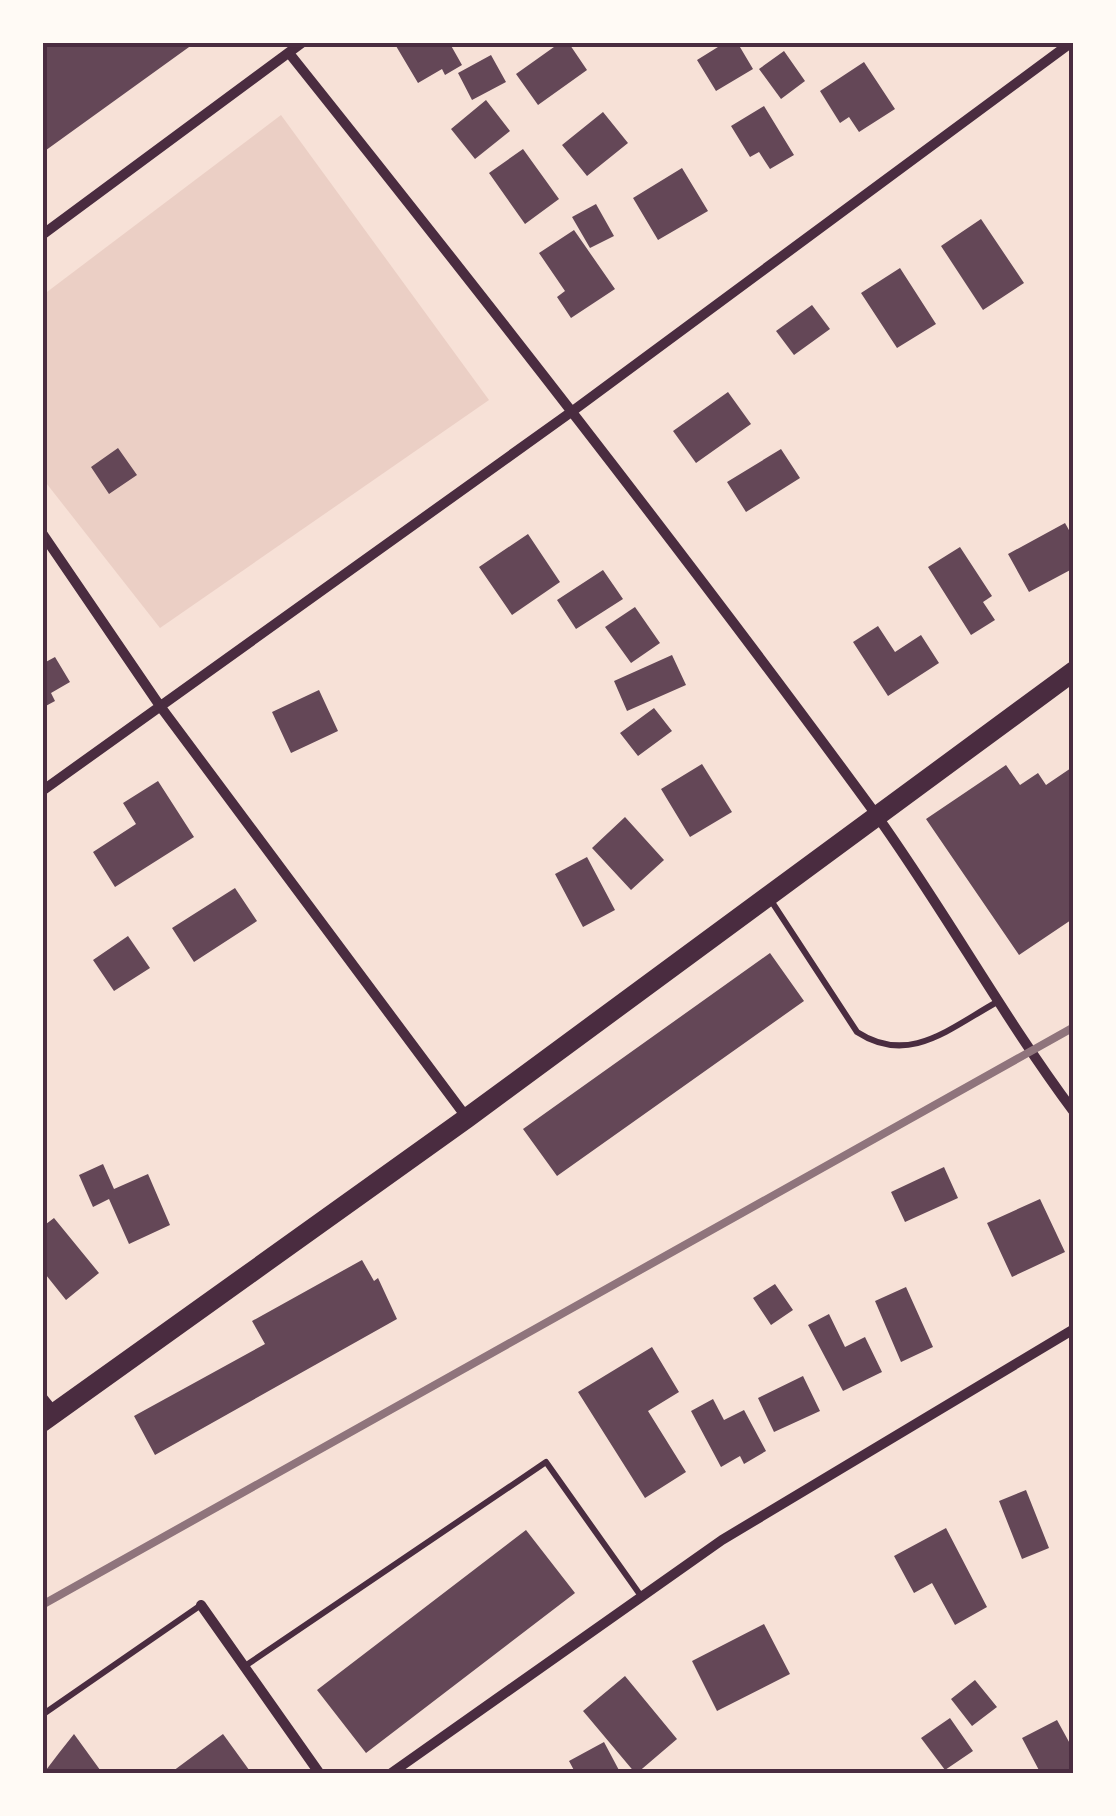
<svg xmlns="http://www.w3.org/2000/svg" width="1116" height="1816" font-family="Signika,sans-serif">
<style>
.green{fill:#ebcfc5}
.building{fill:#644757}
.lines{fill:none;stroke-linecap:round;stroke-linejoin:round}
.service{stroke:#4a2c40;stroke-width:6}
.minor{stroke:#4a2c40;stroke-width:10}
.secondary{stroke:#4a2c40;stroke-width:20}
.rail{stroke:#8f747c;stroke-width:8}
.neatline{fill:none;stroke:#4a2c40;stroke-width:4}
</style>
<rect width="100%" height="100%" fill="#f7e1d7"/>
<path class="green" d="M 281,115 L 489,400 L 160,628 L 43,479 L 43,295 Z"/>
<path class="building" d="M 42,42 L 196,42 L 42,153 Z
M 401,42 L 449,42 L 462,65 L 445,75 L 442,69 L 418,83 L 396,46 Z
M 561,42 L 568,42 L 587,70 L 538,105 L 516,74 Z
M 726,42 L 737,42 L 753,69 L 716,91 L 697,60 Z
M 784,51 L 805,81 L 781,99 L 759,69 Z
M 491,55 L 506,82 L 472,100 L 458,73 Z
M 864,62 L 895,109 L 859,132 L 849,117 L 840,123 L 820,91 Z
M 486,100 L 510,131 L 475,159 L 451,129 Z
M 764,106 L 794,155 L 770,169 L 759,152 L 750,157 L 731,126 Z
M 603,112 L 628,143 L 587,176 L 562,145 Z
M 523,149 L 559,199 L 525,224 L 489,173 Z
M 682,168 L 708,211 L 658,240 L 633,198 Z
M 596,204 L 614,236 L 590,248 L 572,217 Z
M 981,219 L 1024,283 L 983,310 L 941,246 Z
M 574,230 L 615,289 L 571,318 L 557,297 L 565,291 L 539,253 Z
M 900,268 L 936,324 L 897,348 L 861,293 Z
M 812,305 L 830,329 L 794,355 L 776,331 Z
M 728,392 L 751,424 L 696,463 L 673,431 Z
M 118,448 L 137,475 L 109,494 L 91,467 Z
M 781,449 L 800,478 L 746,512 L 727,482 Z
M 1065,523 L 1074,539 L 1074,568 L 1029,592 L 1008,554 Z
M 528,534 L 560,582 L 512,615 L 479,567 Z
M 960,547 L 992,596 L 983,602 L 995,620 L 971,635 L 928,567 Z
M 603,570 L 623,599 L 576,629 L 557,600 Z
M 635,607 L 660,643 L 631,663 L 605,627 Z
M 878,626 L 895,652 L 921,635 L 939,663 L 888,696 L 853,642 Z
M 672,655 L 686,685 L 627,711 L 614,681 Z
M 55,657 L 70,682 L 51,693 L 55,701 L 42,708 L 42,664 Z
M 319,690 L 338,731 L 291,753 L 272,712 Z
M 654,708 L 672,731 L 638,756 L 620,733 Z
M 702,764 L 732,812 L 690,837 L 661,789 Z
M 1006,765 L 1020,785 L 1038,773 L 1046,785 L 1074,766 L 1074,918 L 1019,955 L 926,819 Z
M 158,781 L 194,837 L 115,887 L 93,852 L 136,824 L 123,803 Z
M 625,817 L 664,860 L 631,890 L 592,848 Z
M 587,857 L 615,910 L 583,927 L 555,874 Z
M 235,888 L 257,921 L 194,962 L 172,928 Z
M 128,936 L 150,968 L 114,991 L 93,960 Z
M 770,953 L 804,1001 L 557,1176 L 523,1129 Z
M 103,1164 L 114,1189 L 148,1174 L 170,1225 L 129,1244 L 109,1199 L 93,1207 L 79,1175 Z
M 944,1167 L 958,1198 L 905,1222 L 891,1192 Z
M 1040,1199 L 1065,1252 L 1012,1277 L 987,1223 Z
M 54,1218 L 99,1273 L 66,1300 L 42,1270 L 42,1227 Z
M 362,1260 L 374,1281 L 378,1278 L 397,1319 L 155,1455 L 134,1416 L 265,1344 L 252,1321 Z
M 775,1284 L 793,1310 L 771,1325 L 753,1298 Z
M 906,1287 L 933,1347 L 901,1362 L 875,1301 Z
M 829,1314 L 845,1347 L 865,1337 L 882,1372 L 843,1391 L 808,1325 Z
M 652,1347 L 679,1392 L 648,1411 L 686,1472 L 645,1498 L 578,1392 Z
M 803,1376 L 820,1411 L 774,1432 L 758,1398 Z
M 713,1399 L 724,1420 L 744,1410 L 766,1451 L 744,1464 L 740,1456 L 721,1467 L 691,1411 Z
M 1026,1490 L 1049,1548 L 1022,1559 L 999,1501 Z
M 946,1528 L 987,1607 L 955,1625 L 932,1583 L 914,1593 L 894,1556 Z
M 526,1530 L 575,1593 L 366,1753 L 317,1690 Z
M 764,1624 L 790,1674 L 717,1711 L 692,1661 Z
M 625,1676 L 677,1739 L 636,1774 L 583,1711 Z
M 975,1680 L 997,1707 L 972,1726 L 951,1699 Z
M 950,1718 L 973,1751 L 945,1770 L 921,1738 Z
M 1057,1720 L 1074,1751 L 1074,1774 L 1041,1774 L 1022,1738 Z
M 74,1734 L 103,1774 L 43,1774 L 59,1753 Z
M 223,1734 L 252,1774 L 169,1774 Z
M 604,1742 L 621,1774 L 576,1774 L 569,1761 Z"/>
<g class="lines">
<path class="service" d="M 770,899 L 857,1032 C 909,1066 950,1028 997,1002
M 245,1666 L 546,1462 L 641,1596
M 42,1715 L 201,1605"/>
<path class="minor" d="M 289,53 C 488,302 684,552 872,809 C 943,907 1001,1014 1074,1112
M 42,235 L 303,42
M 42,533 L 160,706 L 467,1118
M 42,791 L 574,410 L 1072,42
M 42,1397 L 54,1412
M 201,1605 L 320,1774
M 390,1774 L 722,1540 L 1074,1329"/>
<path class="secondary" d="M 42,1422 L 467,1118 L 1074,671"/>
<path class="rail" d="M 42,1605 L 1074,1027"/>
</g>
<rect width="1116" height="1816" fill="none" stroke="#fffaf5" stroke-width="90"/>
<rect x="45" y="45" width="1026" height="1726" class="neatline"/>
</svg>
